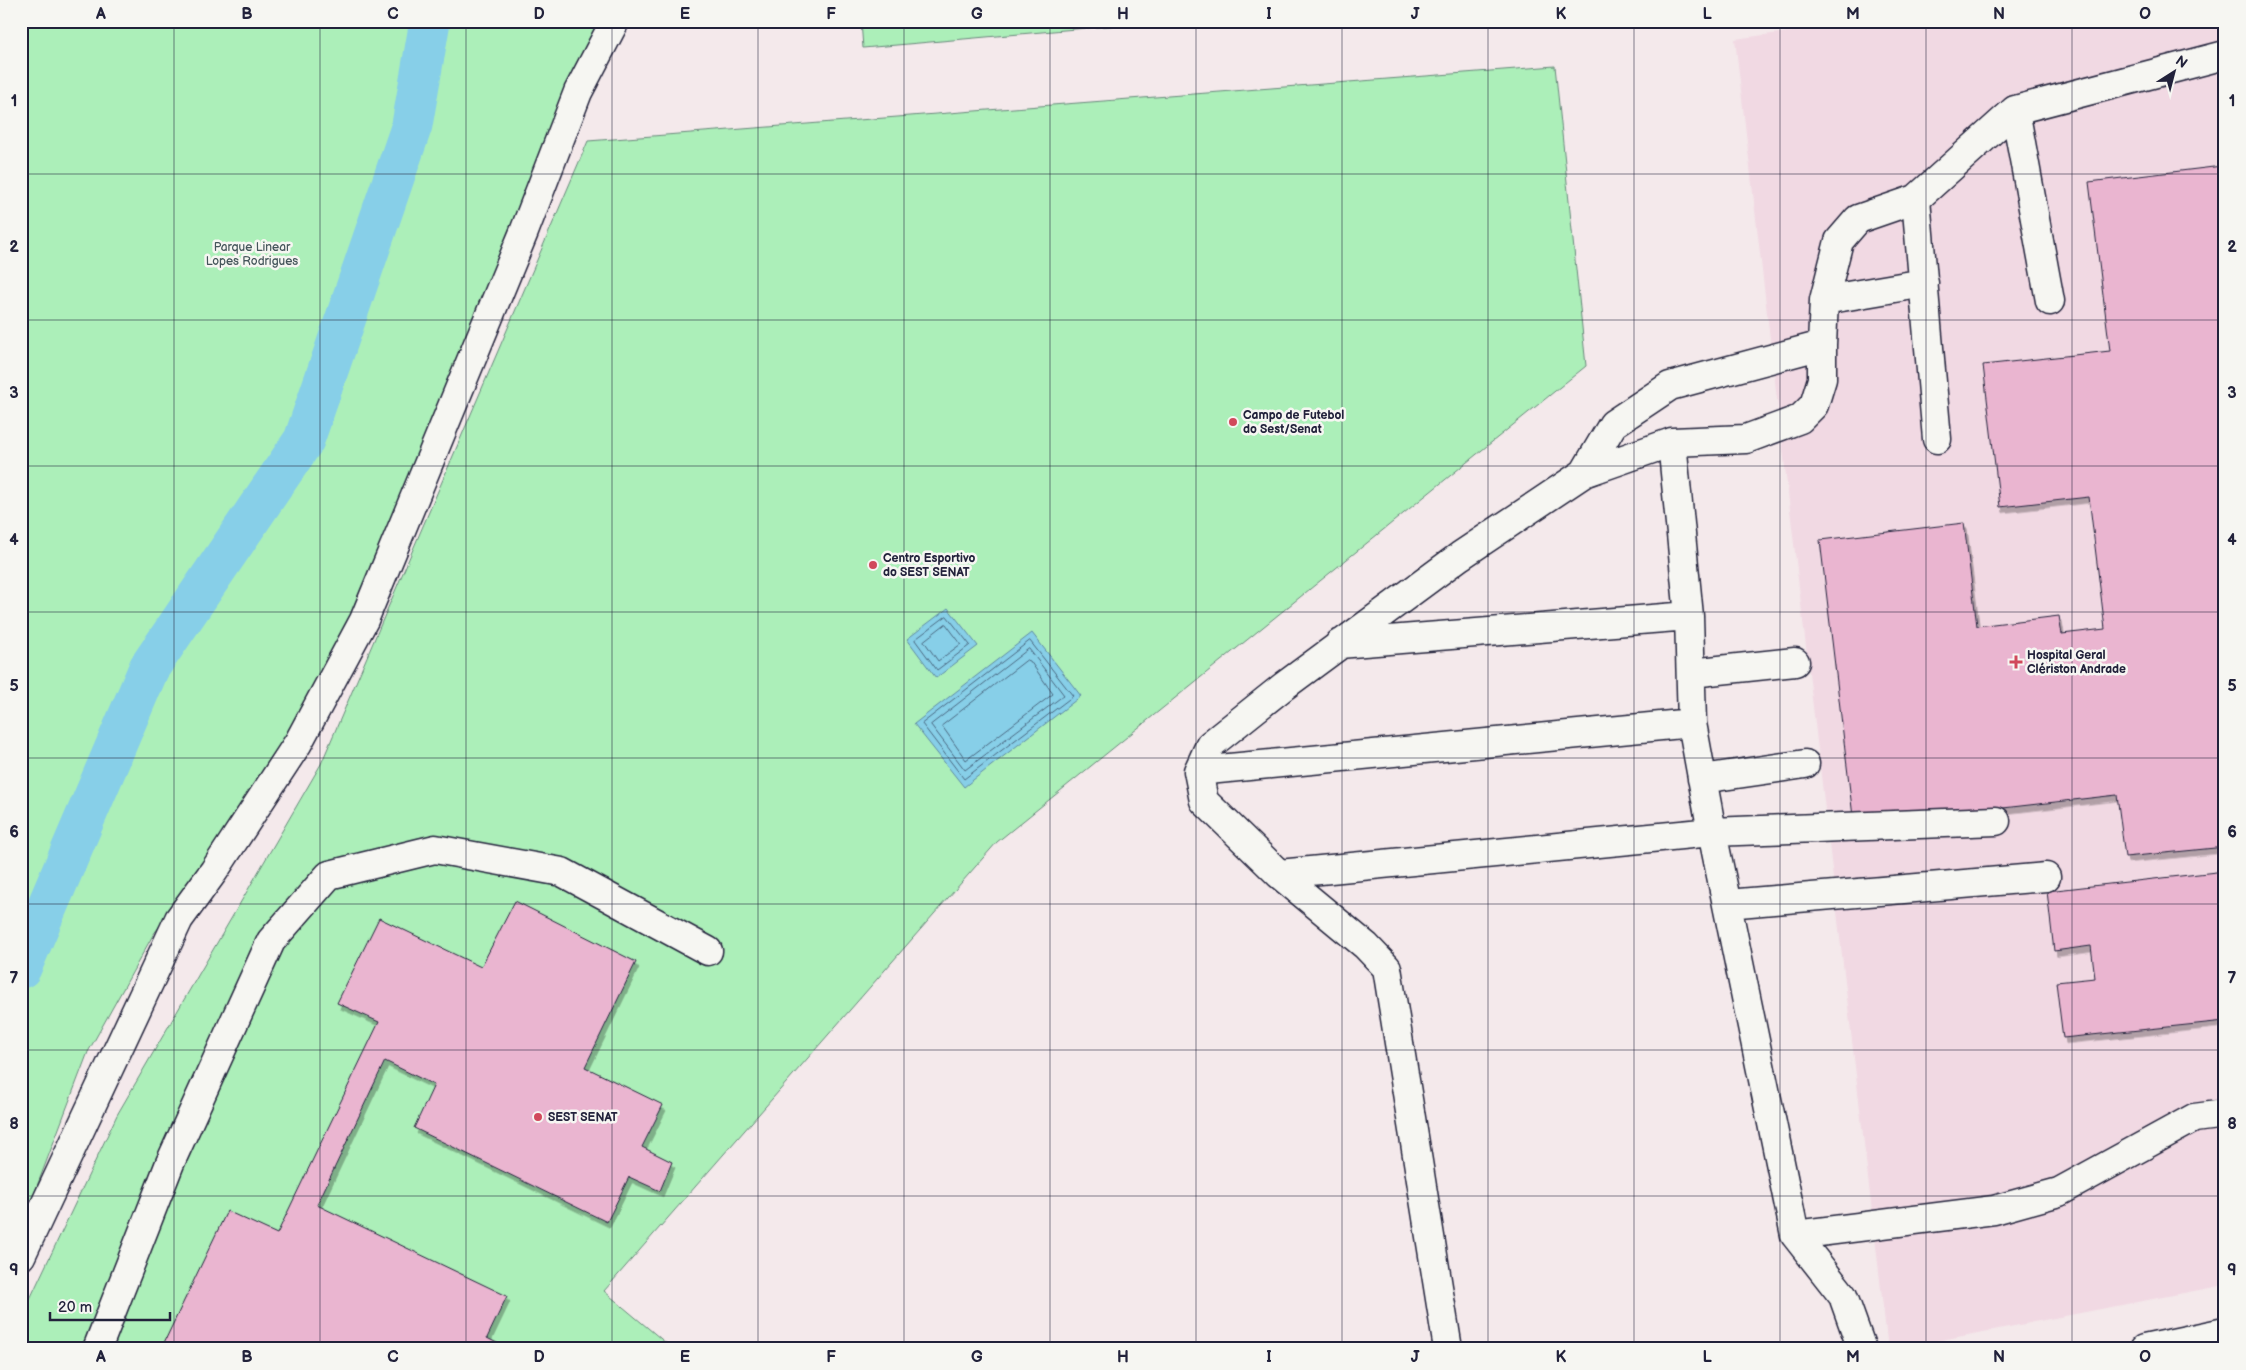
<svg xmlns="http://www.w3.org/2000/svg" width="2246" height="1370" font-family="'Balsamiq Sans',sans-serif">
<style>
.built{fill:#f1d9e3}
.green{fill:#acefb9;stroke:#67887a}
.water{fill:#87cfe8;stroke:#5f8aa3}
.lines{fill:none;stroke-linecap:round;stroke-linejoin:round}
.shore{stroke:#4a6780;stroke-width:1}
.canal{stroke:#87cfe8;stroke-width:41}
.building{fill:#eab5d0;stroke:#22223b;filter:url(#shadow)}
.minor-casing{stroke:#22223b;stroke-width:31}
.minor{stroke:#f6f6f2;stroke-width:28}
.grid{fill:none;stroke:#22223b;stroke-width:1;stroke-opacity:0.55}
.poi-dot{fill:#d1495b;stroke:#f6f6f2;stroke-width:2}
.labels{text-anchor:middle;dominant-baseline:central;stroke-width:5;stroke-linejoin:round;paint-order:stroke}
.park-label{font-size:12px;fill:#44555a;stroke:#f6f6f2}
.poi-label{font-size:12px;font-weight:bold;fill:#22223b;stroke:#f6f6f2;text-anchor:start}
.neatline{fill:none;stroke:#22223b;stroke-width:2}
.grid-label{font-size:16px;text-anchor:middle;font-weight:bold;fill:#22223b}
</style>
<defs>
<filter id="shadow"><feDropShadow dx="3" dy="5.5" stdDeviation="0" flood-color="#0004"/></filter>
</defs>
<rect width="100%" height="100%" fill="#f4e9eb"/>
<filter id="ink" filterUnits="userSpaceOnUse"><feTurbulence type="fractalNoise" baseFrequency=".02" numOctaves="2"/><feDisplacementMap in="SourceGraphic" scale="10" xChannelSelector="R" yChannelSelector="G"/><feConvolveMatrix kernelMatrix="1 2 1 2 8 2 1 2 1" color-interpolation-filters="sRGB"/></filter>
<g filter="url(#ink)">
<path class="built" d="M 1868,21 L 2225,21 L 2225,1285 L 1895,1349 L 1888,1349 L 1735,39 Z"/>
<path class="green" d="M 21,21 L 613,21 L 529,180 L 353,632 L 288,750 L 153,935 L 88,1052 L 21,1228 Z
M 861,21 L 1165,21 L 863,48 Z
M 1555,66 L 1586,366 L 997,842 L 604,1291 L 673,1349 L 21,1349 L 21,1319 L 28,1303 L 117,1115 L 321,764 L 588,141 Z"/>
<path class="water" d="M 948,608 L 978,646 L 936,678 L 907,639 Z
M 1032,633 L 1081,696 L 964,787 L 914,724 Z"/>
<g class="lines">
<path class="shore" d="M 947,616 L 970,645 L 937,670 L 915,640 Z
M 946,624 L 961,644 L 938,661 L 924,641 Z
M 1030,641 L 1073,696 L 964,779 L 922,724 Z
M 1029,649 L 1064,695 L 965,770 L 931,725 Z
M 1027,660 L 1030,661 L 1053,694 L 966,760 L 942,726 Z"/>
<path class="canal" d="M 21,968 L 149,668 L 304,440 L 412,125 L 430,21"/>
</g>
<path class="building" d="M 2222,166 L 2225,188 L 2225,847 L 2125,857 L 2117,795 L 1854,825 L 1820,540 L 1964,523 L 1977,626 L 2059,616 L 2062,634 L 2105,629 L 2089,497 L 2000,507 L 1983,365 L 2110,351 L 2089,182 Z
M 2225,871 L 2225,1021 L 2063,1038 L 2056,982 L 2095,978 L 2091,946 L 2054,951 L 2047,891 Z
M 515,901 L 636,962 L 585,1067 L 663,1105 L 642,1147 L 672,1162 L 660,1191 L 629,1177 L 607,1222 L 414,1128 L 434,1085 L 385,1061 L 317,1205 L 507,1296 L 487,1338 L 509,1349 L 161,1349 L 227,1211 L 277,1234 L 379,1022 L 337,1003 L 379,918 L 481,967 Z"/>
<g class="lines">
<defs>
<path id="minor" d="M 2015,110 L 2050,301
M 1916,199 L 1937,439
M 1824,300 L 1924,283
M 1672,442 L 1689,616 L 1692,723 L 1712,832 L 1795,1235 L 1843,1296 L 1862,1349
M 1584,473 L 1613,424 L 1670,386 L 1822,345
M 1339,644 L 1689,616
M 1691,673 L 1795,662
M 1198,771 L 1692,723
M 1702,779 L 1805,764
M 1279,874 L 1712,832 L 1996,821
M 1727,904 L 2046,877
M 1795,1235 L 1994,1210 L 2059,1192 L 2194,1118 L 2225,1114
M 21,1256 L 179,919 L 214,871 L 298,743 L 364,620 L 524,232 L 578,92 L 615,21
M 97,1349 L 170,1163 L 271,941 L 329,875 L 435,849 L 562,872 L 708,951
M 1448,1349 L 1387,968 L 1366,946 L 1279,874 L 1204,801 L 1198,771 L 1210,745 L 1284,686 L 1460,556 L 1584,473 L 1672,442 L 1746,439 L 1800,419 L 1814,405 L 1822,379 L 1822,345 L 1824,300 L 1839,241 L 1858,219 L 1916,199 L 2015,110 L 2225,55
M 2144,1349 L 2225,1332"/>
</defs>
<use href="#minor" class="minor-casing"/>
<use href="#minor" class="minor"/>
</g>
</g>
<path class="grid" d="M 174,21 L 174,1349M 320,21 L 320,1349M 466,21 L 466,1349M 612,21 L 612,1349M 758,21 L 758,1349M 904,21 L 904,1349M 1050,21 L 1050,1349M 1196,21 L 1196,1349M 1342,21 L 1342,1349M 1488,21 L 1488,1349M 1634,21 L 1634,1349M 1780,21 L 1780,1349M 1926,21 L 1926,1349M 2072,21 L 2072,1349M 21,174 L 2225,174M 21,320 L 2225,320M 21,466 L 2225,466M 21,612 L 2225,612M 21,758 L 2225,758M 21,904 L 2225,904M 21,1050 L 2225,1050M 21,1196 L 2225,1196"/>
<g class="poi-dot">
<circle cx="1233" cy="422" r="5"/>
<circle cx="873" cy="565" r="5"/>
<path d="M2013.5 654.5h5v5h5v5h-5v5h-5v-5h-5v-5h5z"/>
<circle cx="538" cy="1117" r="5"/>
</g>
<g class="labels">
<g class="park-label">
<text x="252" y="247">Parque Linear<tspan x="252" dy="14">Lopes Rodrigues</tspan></text>
</g>
<g class="poi-label">
<text x="1243" y="415">Campo de Futebol<tspan x="1243" dy="14">do Sest/Senat</tspan></text>
<text x="883" y="558">Centro Esportivo<tspan x="883" dy="14">do SEST SENAT</tspan></text>
<text x="2027" y="655">Hospital Geral<tspan x="2027" dy="14">Clériston Andrade</tspan></text>
<text x="548" y="1117">SEST SENAT</text>
</g>
</g>
<rect width="2246" height="1370" fill="none" stroke="#f6f6f2" stroke-width="55"/>
<g transform="translate(2174 72) rotate(36)" stroke="#f6f6f2" stroke-width="4" paint-order="stroke">
<path d="M0-4L9 19L0 12L-9 19Z" fill="#22223b"/>
<text y="-8" font-size="14" font-weight="bold" text-anchor="middle" fill="#22223b">N</text>
</g>
<path d="M50 1312v8h120v-8" fill="none" stroke="#22223b" stroke-width="2.5"/>
<text x="58" y="1312" font-size="15" fill="#22223b" stroke="#f6f6f2" stroke-width="4" paint-order="stroke">20 m</text>
<rect x="28" y="28" width="2190" height="1314" class="neatline"/>
<g class="grid-label">
<text x="101" y="19">A</text>
<text x="247" y="19">B</text>
<text x="393" y="19">C</text>
<text x="539" y="19">D</text>
<text x="685" y="19">E</text>
<text x="831" y="19">F</text>
<text x="977" y="19">G</text>
<text x="1123" y="19">H</text>
<text x="1269" y="19">I</text>
<text x="1415" y="19">J</text>
<text x="1561" y="19">K</text>
<text x="1707" y="19">L</text>
<text x="1853" y="19">M</text>
<text x="1999" y="19">N</text>
<text x="2145" y="19">O</text>
<text x="14" y="106">1</text>
<text x="2232" y="106">1</text>
<text x="14" y="252">2</text>
<text x="2232" y="252">2</text>
<text x="14" y="398">3</text>
<text x="2232" y="398">3</text>
<text x="14" y="545">4</text>
<text x="2232" y="545">4</text>
<text x="14" y="691">5</text>
<text x="2232" y="691">5</text>
<text x="14" y="837">6</text>
<text x="2232" y="837">6</text>
<text x="14" y="983">7</text>
<text x="2232" y="983">7</text>
<text x="14" y="1129">8</text>
<text x="2232" y="1129">8</text>
<text x="14" y="1275">9</text>
<text x="2232" y="1275">9</text>
<text x="101" y="1362">A</text>
<text x="247" y="1362">B</text>
<text x="393" y="1362">C</text>
<text x="539" y="1362">D</text>
<text x="685" y="1362">E</text>
<text x="831" y="1362">F</text>
<text x="977" y="1362">G</text>
<text x="1123" y="1362">H</text>
<text x="1269" y="1362">I</text>
<text x="1415" y="1362">J</text>
<text x="1561" y="1362">K</text>
<text x="1707" y="1362">L</text>
<text x="1853" y="1362">M</text>
<text x="1999" y="1362">N</text>
<text x="2145" y="1362">O</text>
</g>
</svg>
